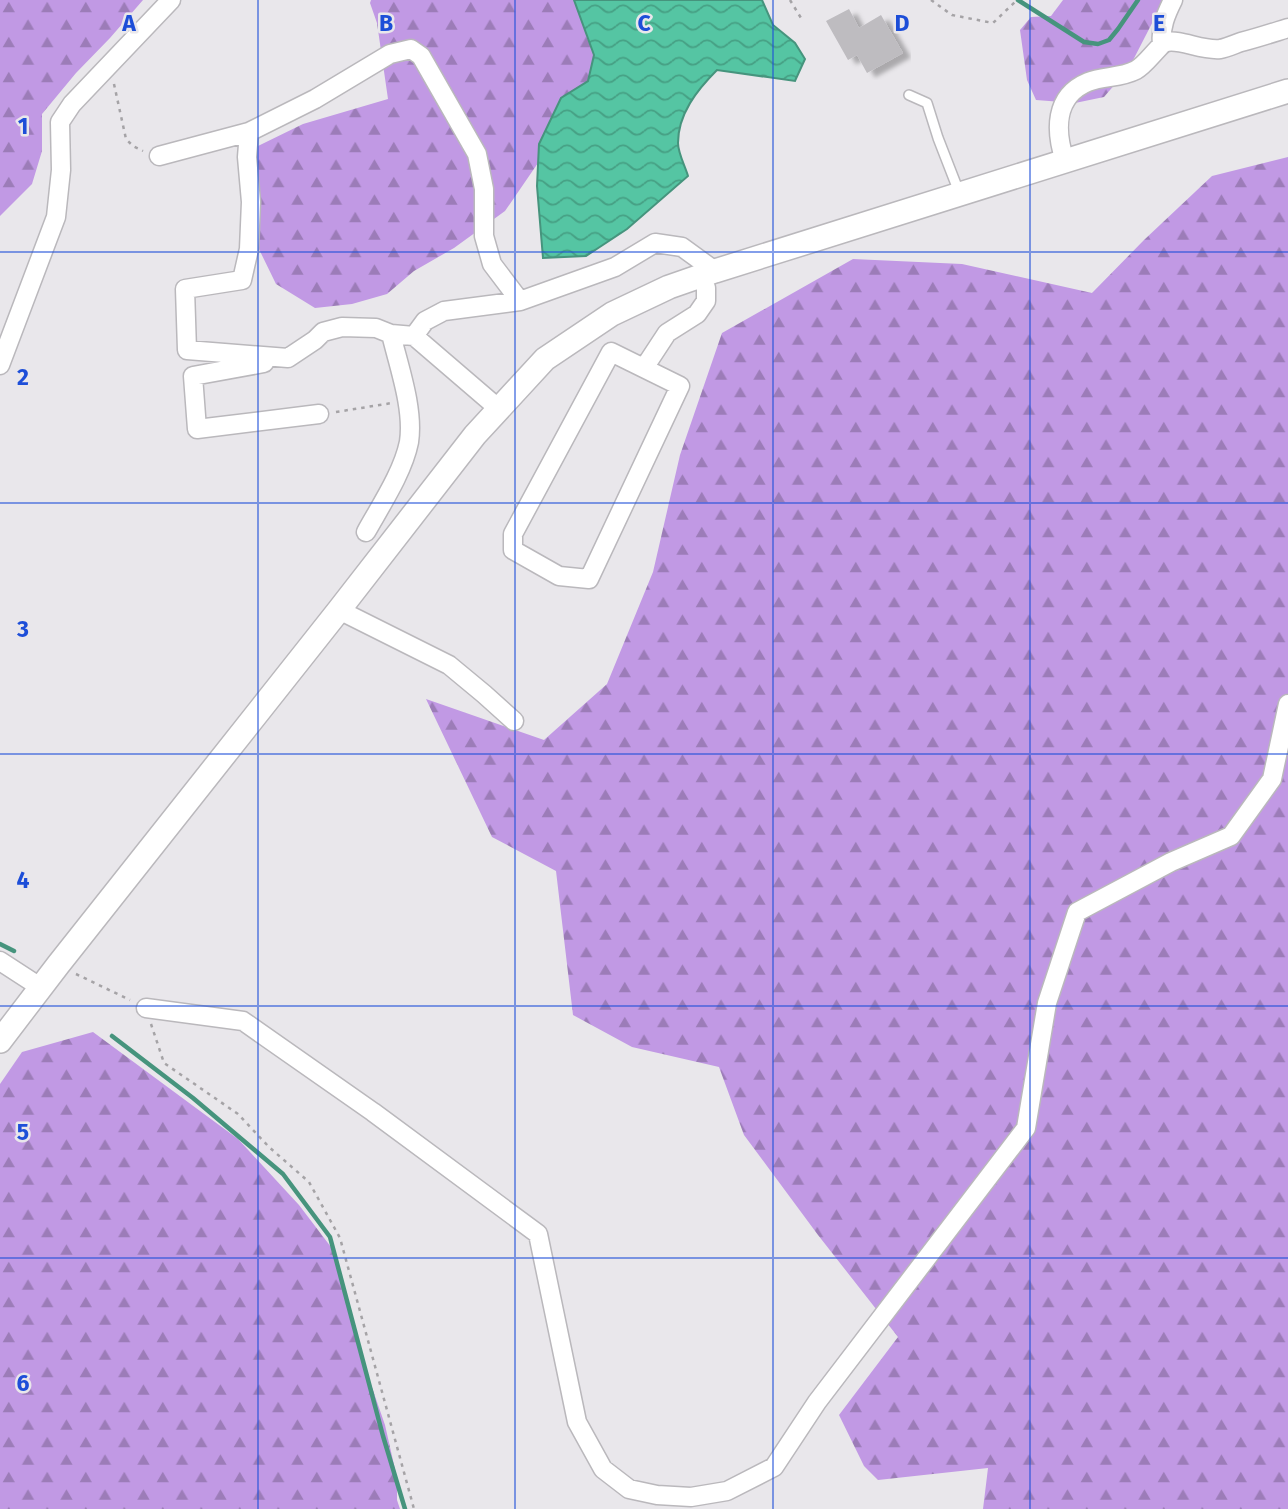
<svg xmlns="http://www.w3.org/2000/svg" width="1288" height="1509" font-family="'Fira Sans',sans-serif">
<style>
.forest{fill:url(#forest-firs)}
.water{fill:url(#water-waves);stroke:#46947d;stroke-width:2}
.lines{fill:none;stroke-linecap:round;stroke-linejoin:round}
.stream{stroke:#46947d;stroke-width:4.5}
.building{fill:#bebcc0;filter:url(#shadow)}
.service-casing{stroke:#bab8bc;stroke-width:12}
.minor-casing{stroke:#bab8bc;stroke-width:21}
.tertiary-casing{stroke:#bab8bc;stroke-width:26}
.path{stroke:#a5a3a6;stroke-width:2.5;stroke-dasharray:3.5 5;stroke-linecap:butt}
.service{stroke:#fff;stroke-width:9}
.minor{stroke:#fff;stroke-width:18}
.tertiary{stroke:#fff;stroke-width:23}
.grid{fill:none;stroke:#1d4ed8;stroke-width:2;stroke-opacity:0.55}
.grid-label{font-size:23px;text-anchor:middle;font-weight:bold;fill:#1d4ed8;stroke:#e9e7eb;stroke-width:5;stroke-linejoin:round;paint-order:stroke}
</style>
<defs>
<pattern id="forest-firs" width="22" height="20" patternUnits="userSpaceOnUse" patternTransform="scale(1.75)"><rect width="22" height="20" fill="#c199e4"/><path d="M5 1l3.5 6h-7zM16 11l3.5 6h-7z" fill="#9c7cb8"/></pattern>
<pattern id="water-waves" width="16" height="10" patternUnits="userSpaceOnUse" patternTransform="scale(1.75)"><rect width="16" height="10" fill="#55c5a3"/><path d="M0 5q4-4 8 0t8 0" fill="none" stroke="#46a084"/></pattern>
<filter id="shadow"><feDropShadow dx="8" dy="4.5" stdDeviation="2" flood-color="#0004"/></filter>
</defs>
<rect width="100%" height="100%" fill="#e9e7eb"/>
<path class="forest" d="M 0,0 L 143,0 L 110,38 L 76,73 L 42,114 L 42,151 L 32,184 L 0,216 Z
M 371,0 L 574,0 L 594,55 L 588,81 L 561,98 L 539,144 L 538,163 L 505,211 L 454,248 L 414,271 L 387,294 L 352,304 L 315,308 L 276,284 L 256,243 L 247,199 L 258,146 L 303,124 L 388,99 L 377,23 L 370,3 Z
M 1063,0 L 1164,0 L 1129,68 L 1104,97 L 1075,103 L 1036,100 L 1027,80 L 1020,30 L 1031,17 L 1051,16 Z
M 1288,157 L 1288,1509 L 983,1509 L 988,1468 L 878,1480 L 864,1466 L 839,1415 L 898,1337 L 818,1235 L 744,1135 L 719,1067 L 632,1047 L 573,1015 L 556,871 L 492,837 L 426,699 L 544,740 L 607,684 L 653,572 L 680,455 L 722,333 L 853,259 L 962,264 L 1092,293 L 1144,240 L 1212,176 Z
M 93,1032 L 238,1139 L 299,1205 L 334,1251 L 352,1315 L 366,1370 L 385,1425 L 397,1478 L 397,1500 L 400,1509 L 0,1509 L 0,1084 L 22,1052 Z"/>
<path class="water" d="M 574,0 L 762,0 L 773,25 L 795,43 L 805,59 L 795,81 L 717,70 C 697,90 678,114 678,143 C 678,153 685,166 688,176 L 627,229 L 586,256 L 543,258 L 537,186 L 539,144 L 561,98 L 588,81 L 594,55 Z"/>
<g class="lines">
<path class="stream" d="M 1018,0 L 1084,42 L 1098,44 L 1109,40 L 1118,29 L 1138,0
M 0,944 L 14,951
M 112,1036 L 193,1098 L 283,1174 L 330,1237 L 383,1436 L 405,1509"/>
</g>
<path class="building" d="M 849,9 L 859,28 L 881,15 L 903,53 L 867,73 L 857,55 L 848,60 L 826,21 Z"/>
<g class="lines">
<defs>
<path id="service" d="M 909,95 L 927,103 L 938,138 L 959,192"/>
<path id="minor" d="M 1162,44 C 1160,28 1166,14 1173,0
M 249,132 L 247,157 L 251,202 L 249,249 L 242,280 L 185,289 L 187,350 L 288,358 L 315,340 L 323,332 L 342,327 L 376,328 L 391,334 L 414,336 L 499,409
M 159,156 L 249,132 L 315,99 L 390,54 L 411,49 L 421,56 L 477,154 L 484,189 L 484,236 L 492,264 L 520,301
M 1065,161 C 1055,131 1054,96 1088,82 C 1103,76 1121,78 1136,70 C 1147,64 1160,43 1167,42 C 1180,39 1203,51 1220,49 C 1227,48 1235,44 1241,42 C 1257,38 1272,33 1288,28
M 414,336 L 425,321 L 444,311 L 520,301 L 615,267 L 655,243 L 682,247 L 715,271
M 611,352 L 680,386 L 589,579 L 559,576 L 513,550 L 513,534 Z
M 264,363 L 193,376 L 197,429 L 319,414
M 0,365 L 56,217 L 61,170 L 60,122 L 72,104 L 171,0
M 644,368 L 667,333 L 697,314 L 706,301 L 706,288 L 701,276
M 366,532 C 381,505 403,472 409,442 C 414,409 399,367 391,334
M 339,610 L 449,665 L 484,694 L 514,721
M 0,961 L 40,987
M 146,1008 L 243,1021 L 373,1112 L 538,1234 L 577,1422 L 603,1469 L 629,1489 L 657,1495 L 691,1497 L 727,1491 L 774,1467 L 817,1402 L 1026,1128 L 1047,1003 L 1077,912 L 1171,862 L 1231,836 L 1272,779 L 1288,704"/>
<path id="tertiary" d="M 0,1041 L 58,965 L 339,610 L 475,435 L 545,359 L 612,314 L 669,287 L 715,271 L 1288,91"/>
</defs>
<use href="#service" class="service-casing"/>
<use href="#minor" class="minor-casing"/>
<use href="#tertiary" class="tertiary-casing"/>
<path class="path" d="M 790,0 L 801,18
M 931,0 L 952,15 L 993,23 L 1017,0
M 114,84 L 126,139 L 133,146 L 143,151
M 336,412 L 392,403
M 76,974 L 130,1000
M 151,1024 L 164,1063 L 238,1114 L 269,1147 L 309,1182 L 340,1238 L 414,1509"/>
<use href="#service" class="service"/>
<use href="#minor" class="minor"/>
<use href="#tertiary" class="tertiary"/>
</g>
<path class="grid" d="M 258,0 L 258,1509M 515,0 L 515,1509M 773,0 L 773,1509M 1030,0 L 1030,1509M 0,252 L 1288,252M 0,503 L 1288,503M 0,754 L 1288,754M 0,1006 L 1288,1006M 0,1258 L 1288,1258"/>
<g class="grid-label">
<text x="129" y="31">A</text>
<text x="386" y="31">B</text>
<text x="644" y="31">C</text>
<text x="902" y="31">D</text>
<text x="1159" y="31">E</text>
<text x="23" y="134">1</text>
<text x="23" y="385">2</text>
<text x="23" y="637">3</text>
<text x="23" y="888">4</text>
<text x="23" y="1140">5</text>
<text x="23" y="1391">6</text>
</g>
</svg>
